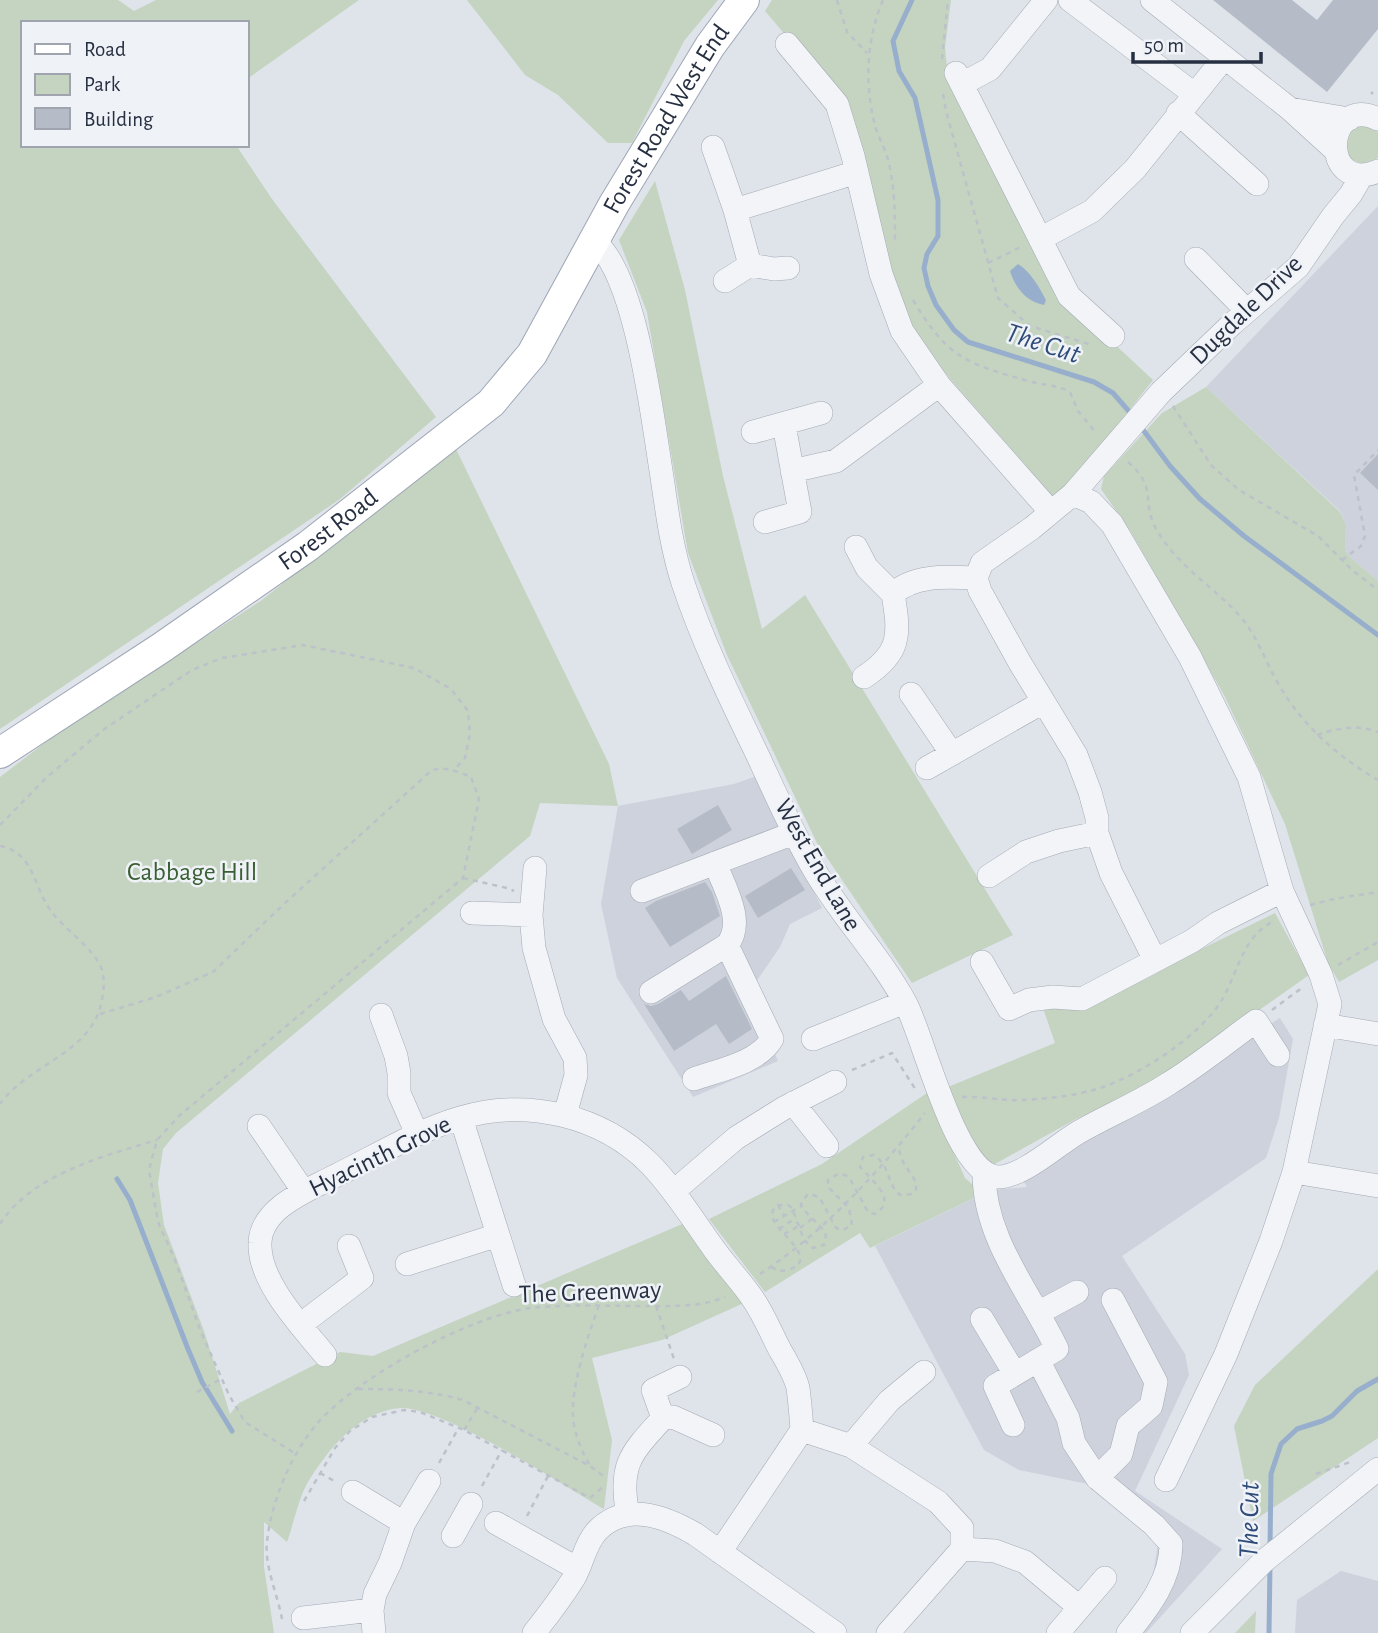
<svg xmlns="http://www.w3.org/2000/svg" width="1378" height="1633" font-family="'Alegreya Sans',sans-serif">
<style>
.built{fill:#cdd2dc}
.green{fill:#c4d4c0}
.water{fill:#97afcc}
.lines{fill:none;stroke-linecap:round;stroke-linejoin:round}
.stream{stroke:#97afcc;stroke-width:5}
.building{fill:#b6bcc7}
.minor-casing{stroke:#a4aab4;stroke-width:24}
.major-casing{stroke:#9ea6b6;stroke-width:32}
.path{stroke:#bdc1c9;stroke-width:2.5;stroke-dasharray:5 5;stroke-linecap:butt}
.minor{stroke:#f2f4f8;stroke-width:23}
.major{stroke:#fff;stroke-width:30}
.labels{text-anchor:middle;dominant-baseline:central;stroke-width:5;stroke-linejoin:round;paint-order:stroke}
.street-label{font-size:26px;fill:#273042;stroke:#eff2f7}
.park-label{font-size:26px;fill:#3a5f33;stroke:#eff2f7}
.water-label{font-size:28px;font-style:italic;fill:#2e4c79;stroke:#eff2f7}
</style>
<rect width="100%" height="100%" fill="#dfe3ea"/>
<path class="built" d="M 1378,206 L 1378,581 L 1353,560 L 1345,551 L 1346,525 L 1340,511 L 1206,387 Z
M 757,776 L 822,908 L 790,924 L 780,947 L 756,982 L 773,1049 L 778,1061 L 693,1097 L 617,978 L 601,904 L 618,806 L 734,784 Z
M 1280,1018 L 1293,1039 L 1279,1118 L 1266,1158 L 1122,1256 L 1185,1354 L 1189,1375 L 1135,1491 L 1222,1549 L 1146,1633 L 1117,1633 L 1152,1583 L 1159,1536 L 1093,1485 L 1019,1470 L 984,1450 L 875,1246 L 991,1190 L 1027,1187 L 1024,1182 L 1109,1125 Z
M 1341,1571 L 1378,1581 L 1378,1633 L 1295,1633 L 1297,1600 Z"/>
<path class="green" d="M 0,0 L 118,0 L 134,11 L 156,0 L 359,0 L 247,79 L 247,23 L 23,23 L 23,145 L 236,145 L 272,199 L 436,417 L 340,499 L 0,729 Z
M 467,0 L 718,0 L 684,41 L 632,143 L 608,143 L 558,95 L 525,75 Z
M 772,0 L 951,0 L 945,47 L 948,80 L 1062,295 L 1153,380 L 1100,447 L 1054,498 L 913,336 L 890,272 L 845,105 L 765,11 Z
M 1359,126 L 1372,127 L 1378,132 L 1378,158 L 1362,164 L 1350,159 L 1344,140 L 1352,129 Z
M 655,181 L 685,290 L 723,476 L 762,629 L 805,595 L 1013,935 L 912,983 L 817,843 L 727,655 L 688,553 L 647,312 L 619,240 Z
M 1206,387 L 1340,512 L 1346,525 L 1345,551 L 1353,560 L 1378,581 L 1378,960 L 1339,982 L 1328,963 L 1285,824 L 1224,695 L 1131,532 L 1101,489 L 1104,476 L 1162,413 Z
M 455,447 L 609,764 L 618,806 L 540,803 L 530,836 L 176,1133 L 163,1149 L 158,1183 L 164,1225 L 204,1331 L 230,1414 L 239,1403 L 340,1352 L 373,1356 L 687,1222 L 746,1302 L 662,1340 L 592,1358 L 612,1440 L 604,1509 C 565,1486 440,1405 400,1408 C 358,1412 329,1448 308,1482 C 298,1499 294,1523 287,1542 L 264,1522 L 264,1567 L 274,1633 L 0,1633 L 0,777 L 63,729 L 262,600 Z
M 1275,913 L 1309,975 L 1238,1025 L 1140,1090 L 1076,1119 L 993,1165 L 979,1157 L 943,1089 L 1055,1043 L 1043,1008 L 1095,1005 L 1105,996 L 1148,978 L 1193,953 Z
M 927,1093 L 965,1178 L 974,1186 L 976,1197 L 870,1248 L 860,1233 L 765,1292 L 709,1219 L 822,1164 Z
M 1378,1269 L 1378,1438 L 1253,1521 L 1234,1426 L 1255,1385 Z
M 1256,1611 L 1255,1633 L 1235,1633 Z"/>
<path class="water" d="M 1018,264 C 1031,272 1039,287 1046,300 L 1044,305 C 1026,302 1015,287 1010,271 Z"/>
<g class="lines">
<path class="stream" d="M 912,0 L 893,41 L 899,71 L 915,98 L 938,200 L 938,236 L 927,254 L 924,268 L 928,286 L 936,305 L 954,330 L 968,342 L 1094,382 L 1113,393 L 1133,416
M 1141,427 L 1170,466 L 1200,499 L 1244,536 L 1378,635
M 117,1179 L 130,1200 L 188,1349 L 202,1382 L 232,1431
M 1270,1547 L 1271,1474 L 1281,1444 L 1297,1429 L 1322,1421 L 1332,1416 L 1357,1391 L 1378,1379
M 1269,1633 L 1270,1564"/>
</g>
<path class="building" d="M 1213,0 L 1292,0 L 1317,20 L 1333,0 L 1378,0 L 1378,29 L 1327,92 Z
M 1378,454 L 1378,490 L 1360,473 Z
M 718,805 L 732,830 L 692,854 L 677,829 Z
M 791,868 L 805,890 L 758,918 L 745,896 Z
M 705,882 L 712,892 L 720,916 L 670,947 L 645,908 L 656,901 Z
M 726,976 L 752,1029 L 729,1044 L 716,1024 L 674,1051 L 644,1004 L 651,1006 L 658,1004 L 681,990 L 689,1001 Z"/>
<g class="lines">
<defs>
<path id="minor" d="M 1070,0 L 1194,94
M 1152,0 L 1290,109 L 1334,149
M 787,44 L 837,104 L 853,156 L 881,274 L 902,331 L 939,385 L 1051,512
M 956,73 L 1069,296 L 1113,336
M 962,84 L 990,69 L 1046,0
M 1290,109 L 1349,119
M 1178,113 L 1257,184
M 1378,119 C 1323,93 1320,196 1378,171
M 713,147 L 735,210 L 750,265
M 735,210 L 857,172
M 1040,239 L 1092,211 L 1135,169 L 1224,58
M 594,241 C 637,275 653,423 662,477 C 667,512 672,550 683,583 C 703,643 731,700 758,756 C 776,795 793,834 815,871 C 842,917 881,957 906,1004 C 924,1038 956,1176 998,1177 C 1023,1177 1058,1144 1079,1132 C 1109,1115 1140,1102 1168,1084 C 1199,1065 1227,1042 1256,1021 L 1278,1055
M 1196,259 L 1247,311
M 725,281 L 750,265 L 774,269 L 788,268
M 753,432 L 821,413
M 792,471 L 836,461 L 939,385
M 1073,494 L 1091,502 L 1112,524 L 1190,657 L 1249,777 L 1282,891 L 1321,975 L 1330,1004 L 1294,1172 L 1271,1241 L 1226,1354 L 1166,1480
M 765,522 L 800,512 L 784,425
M 856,547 L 867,568 L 893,594
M 864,677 C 901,653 900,635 893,594 C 914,574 948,577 976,578
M 911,694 L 952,754
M 927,768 L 1043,702
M 535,868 L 531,915 L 534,948 L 554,1019 L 575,1058 L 576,1075 L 565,1115
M 989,876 L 1026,852 L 1059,841 L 1097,833
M 642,891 L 794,833
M 472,913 L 531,915
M 1155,960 L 1111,873 L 1097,833 L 1097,818 L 1090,792 L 1076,755 L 1020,663 L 980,591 L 976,578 L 982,563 L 1032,528 L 1073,494 L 1161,392 L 1232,324 L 1298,267 L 1333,216 L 1351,194 L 1362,175
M 982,962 L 1009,1009 L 1029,1000 L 1053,997 L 1082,999 L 1192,941 L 1218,923 L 1282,891
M 651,992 L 727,945 C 746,922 724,887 715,863
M 381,1015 L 396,1056 L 399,1073 L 399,1093 L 417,1134
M 1325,1025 L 1378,1034
M 813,1039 L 905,1002
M 694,1079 C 719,1070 758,1063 772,1039 L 727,945
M 793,1103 L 827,1146
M 461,1118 L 514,1285
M 259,1126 L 304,1192
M 1294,1172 L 1378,1186
M 984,1173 C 984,1239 1030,1292 1057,1349 L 995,1386 L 1013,1425
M 674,1191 L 736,1138 L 784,1108 L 835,1082
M 407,1264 L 498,1235
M 1038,1313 L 1077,1292
M 982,1319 L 1015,1374
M 300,1325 L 362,1278 L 349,1246
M 325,1355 C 302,1327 258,1281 260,1243 C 261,1207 309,1190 335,1176 C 376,1156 416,1131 460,1118 C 527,1098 601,1115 650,1164 C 675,1190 693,1220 714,1249 C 726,1266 741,1281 753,1299 C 764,1315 771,1333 780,1350 C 787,1362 795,1375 798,1388 C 800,1402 801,1417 802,1430 L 720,1552
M 1038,1360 L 1068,1418 L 1074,1443 L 1097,1478 L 1154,1525 L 1171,1544 C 1171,1579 1149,1607 1128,1633
M 663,1418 L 653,1390 L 680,1377
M 802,1430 L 851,1446 L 938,1502 L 962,1528 L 962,1549 L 888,1633
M 851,1446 L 889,1401 L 924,1372
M 1097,1478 L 1121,1454 L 1128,1426 L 1151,1406 L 1156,1382 L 1113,1300
M 353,1492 L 404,1523
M 628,1515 C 618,1465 631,1453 663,1418 L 673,1417 L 713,1435
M 496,1523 L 578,1569
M 453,1536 L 471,1504
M 962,1549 L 995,1551 L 1025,1562 L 1079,1607
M 303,1618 L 372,1610
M 374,1633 L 372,1610 L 375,1594 L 390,1563 L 404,1523 L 429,1481
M 534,1633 C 549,1614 563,1596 575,1576 C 583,1561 585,1545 596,1532 C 625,1501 664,1516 695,1534 L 835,1633
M 1058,1633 L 1105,1578
M 1192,1633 L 1264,1561 L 1378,1469"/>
<g id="major">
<path id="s1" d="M 0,753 L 161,648 L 308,546 L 491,403 L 532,354 L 614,204 L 710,46 L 744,0"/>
</g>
</defs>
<use href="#minor" class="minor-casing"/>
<use href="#major" class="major-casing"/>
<path class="path" d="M 837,0 L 847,32 L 867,53
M 883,0 C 866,40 864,87 876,129 C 880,141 887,152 889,164 C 895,190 895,215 895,241
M 942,59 L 948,0
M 1371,92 L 1373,94
M 943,94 L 946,111 L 998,298 L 1030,326 L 1092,345
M 988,263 L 1023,246
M 913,300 C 948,358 965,363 1028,381 C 1043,385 1057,385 1070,392 L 1078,411 L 1097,434
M 1173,406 L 1211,465 L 1239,490 L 1318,536 L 1352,570 L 1378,590
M 1128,462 C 1160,490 1139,502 1158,532 C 1180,568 1209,583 1236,612 C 1257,633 1264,660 1279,685 C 1303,726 1338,757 1378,780
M 1342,560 L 1361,546 L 1365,536 L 1354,475 L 1378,450
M 1317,735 C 1339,728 1356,724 1378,732
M 0,825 L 47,777 L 103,730 L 192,670 L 222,658 L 303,645 L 414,668 L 451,689 L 468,711 L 470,734 L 465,758 L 453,771
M 0,846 C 35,853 33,887 51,911 C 64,929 92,947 101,967 C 105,978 104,988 102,999 C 94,1053 28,1064 0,1104
M 463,878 L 507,888 L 514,891
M 1310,905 L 1334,899 L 1378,892
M 1338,965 L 1378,942
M 1272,1010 L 1303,987
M 100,1014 L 156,997 L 213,972 L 285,903 L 431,771 C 443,765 459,772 471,777 L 479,799 L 463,878 L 179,1116 L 157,1140 L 149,1170 L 158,1222 L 175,1260 L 201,1332 L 229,1395 L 245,1422 L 296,1454
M 852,1070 L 892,1053 L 916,1090
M 962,1097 C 982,1096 1001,1101 1021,1100 C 1046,1099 1075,1096 1100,1088 C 1140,1075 1202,1035 1223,998 C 1238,972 1244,933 1275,921
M 778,1205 L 784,1216
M 774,1222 L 801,1206
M 0,1224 C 32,1174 104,1156 157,1140
M 800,1228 L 813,1218
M 779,1229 L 796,1218
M 784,1234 L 799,1226
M 771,1267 C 777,1270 781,1272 787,1270 C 821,1261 780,1234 774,1221 C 772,1217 772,1214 773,1210 L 778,1205 L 788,1205 L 792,1208 L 804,1240 L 813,1248 L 824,1245 L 826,1236 C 821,1222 806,1217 801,1204 L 807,1195 L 811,1194 L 820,1198 L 836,1228 L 843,1230 L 852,1225 L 849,1208 L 828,1187 L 828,1180 L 838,1174 L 845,1175 L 850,1179 L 868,1212 L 875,1214 C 899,1200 871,1180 860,1167 L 863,1157 L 874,1155 C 891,1167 886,1183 900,1195 L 911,1194 L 916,1190 L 916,1182 L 903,1162 L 898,1147
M 760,1274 C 824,1232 878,1173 925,1113
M 656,1306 L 674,1359
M 358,1389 C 394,1389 428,1390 463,1400 L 590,1466 L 606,1478
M 197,1392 L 221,1379
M 464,1430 L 478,1407
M 439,1463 L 458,1429
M 589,1464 C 581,1450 574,1433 573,1417 C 571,1385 588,1336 599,1305
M 320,1473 L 336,1482
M 1316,1474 L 1353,1461
M 482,1486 L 502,1450
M 304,1501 L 335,1448 L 350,1431 L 372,1417 L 404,1410 L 420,1412 L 464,1430 L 590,1498 L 604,1486
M 527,1516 L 548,1476
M 282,1619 C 278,1596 264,1565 267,1542 C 271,1502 290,1457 315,1426 C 355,1378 469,1316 531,1308 C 568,1304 605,1306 642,1306 C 670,1306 698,1308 725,1297"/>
<use href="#minor" class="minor"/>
<use href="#major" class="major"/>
</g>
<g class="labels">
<g class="street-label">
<text stroke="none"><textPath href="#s1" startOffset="938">Forest Road West End</textPath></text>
<text transform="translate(1246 310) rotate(-44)">Dugdale Drive</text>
<text stroke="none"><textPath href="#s1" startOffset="397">Forest Road</textPath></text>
<text transform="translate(818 865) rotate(60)">West End Lane</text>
<text transform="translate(380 1156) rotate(-26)">Hyacinth Grove</text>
<text transform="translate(590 1292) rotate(-2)">The Greenway</text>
</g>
<g class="park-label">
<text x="192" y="872">Cabbage Hill</text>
</g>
<g class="water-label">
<text transform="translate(1043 344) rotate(18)">The Cut</text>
<text transform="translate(1250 1520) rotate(-89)">The Cut</text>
</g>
</g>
<rect x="21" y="21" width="228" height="126" fill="#eff2f7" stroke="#9fa4af" stroke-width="2"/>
<rect x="35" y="44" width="35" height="10" fill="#ffffff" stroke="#9fa4af" stroke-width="2"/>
<text x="84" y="56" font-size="21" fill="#273042">Road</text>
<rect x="35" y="74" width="35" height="21" fill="#c4d4c0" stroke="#9fa4af" stroke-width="2"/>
<text x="84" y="91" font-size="21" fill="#273042">Park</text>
<rect x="35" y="108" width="35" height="21" fill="#b6bcc7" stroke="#9fa4af" stroke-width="2"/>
<text x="84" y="126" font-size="21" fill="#273042">Building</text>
<path d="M1133 52v10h128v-10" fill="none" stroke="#273042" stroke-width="3.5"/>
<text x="1144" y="52" font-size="21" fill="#273042" stroke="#eff2f7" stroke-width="5" paint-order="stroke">50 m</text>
</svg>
